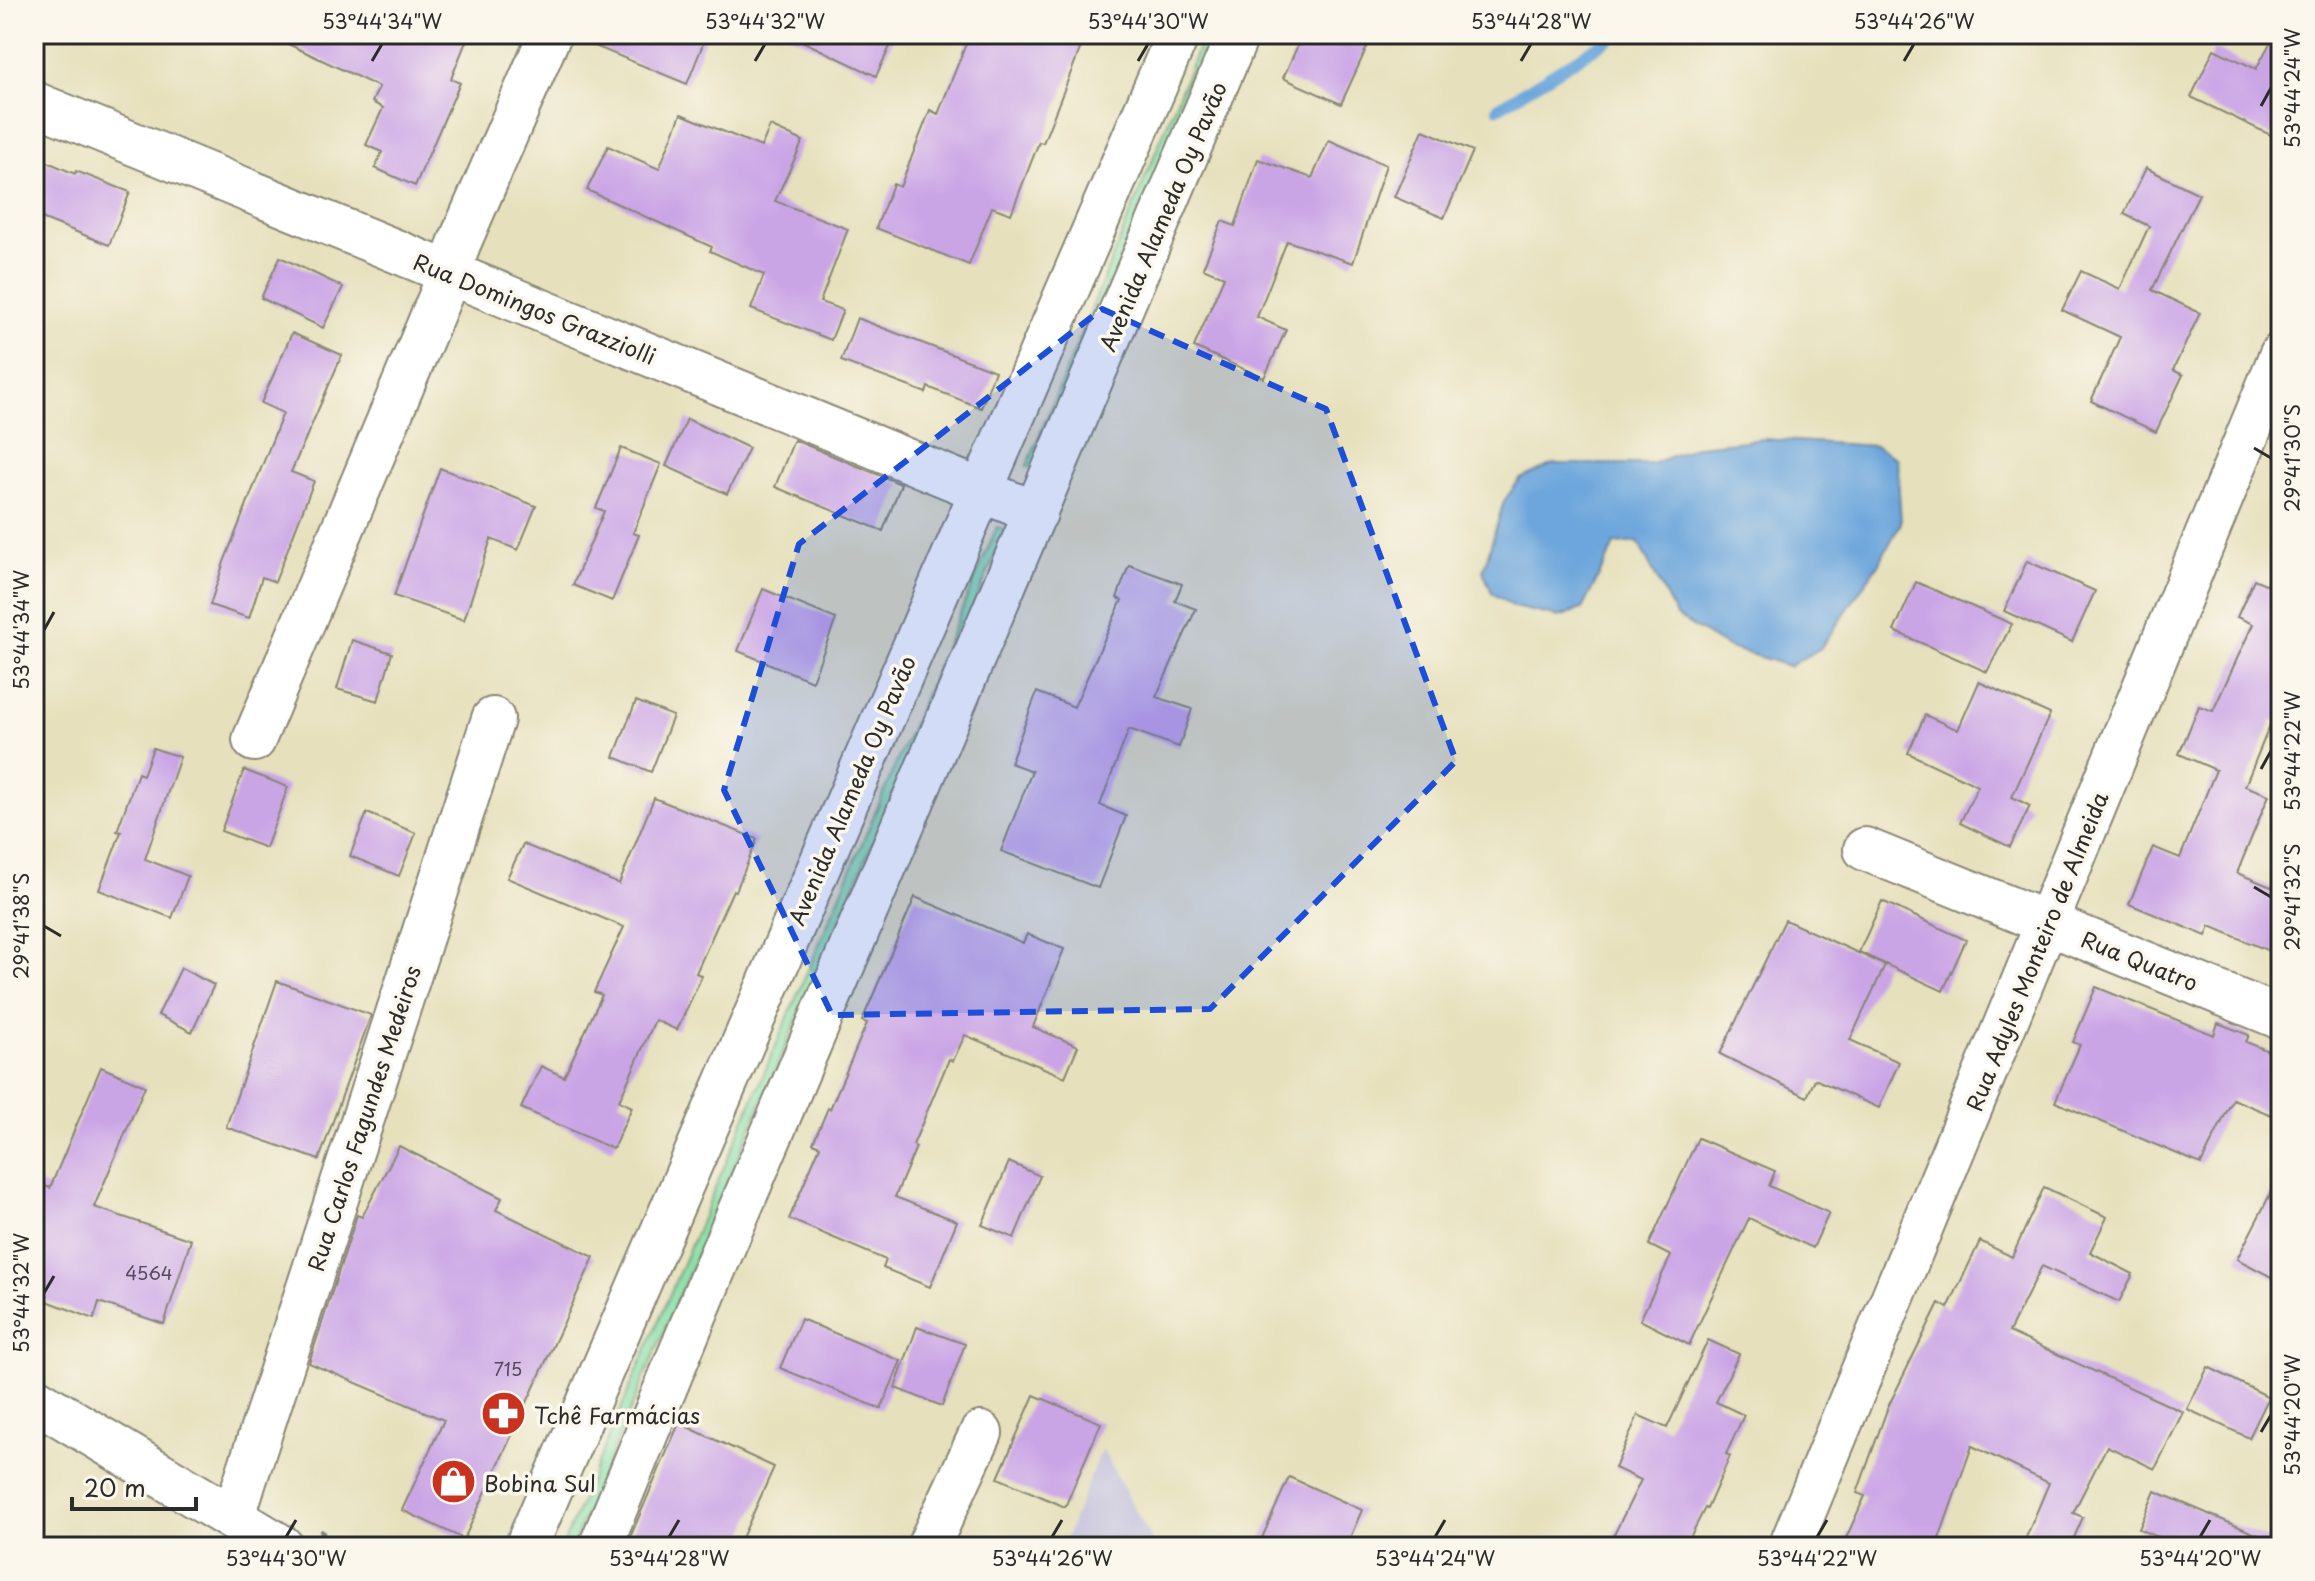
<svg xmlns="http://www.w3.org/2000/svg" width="2315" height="1581" font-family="'Playpen Sans',sans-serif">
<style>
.industrial{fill:#c2c1dc}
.green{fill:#84dea4;stroke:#588468;stroke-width:2}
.water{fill:#6ca6dc;stroke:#4c6884;stroke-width:2}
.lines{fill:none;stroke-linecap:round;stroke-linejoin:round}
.stream{stroke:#6ca6dc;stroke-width:12}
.building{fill:#caa5e6}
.minor-casing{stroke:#888674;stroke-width:46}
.highway-casing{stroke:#888674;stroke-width:48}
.path{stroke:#888674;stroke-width:5;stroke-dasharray:6 6;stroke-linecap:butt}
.minor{stroke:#fff;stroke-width:42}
.highway{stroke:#fff;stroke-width:44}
.marked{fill:#1d4ed8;fill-opacity:0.2;stroke:#1d4ed8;stroke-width:6;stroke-dasharray:16 10;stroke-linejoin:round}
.ticks{fill:none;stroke:#2b2b2b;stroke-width:3}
.labels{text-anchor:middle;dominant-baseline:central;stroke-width:7;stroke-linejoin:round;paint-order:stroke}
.number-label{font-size:18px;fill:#534a5a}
.street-label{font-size:22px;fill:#2b2b2b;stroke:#fbf7ec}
.poi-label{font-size:22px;fill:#2b2b2b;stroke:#fbf7ec;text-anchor:start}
.neatline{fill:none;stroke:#2b2b2b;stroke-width:3}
.ticks-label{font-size:20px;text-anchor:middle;fill:#2b2b2b}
</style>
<rect width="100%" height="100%" fill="#fbf7ec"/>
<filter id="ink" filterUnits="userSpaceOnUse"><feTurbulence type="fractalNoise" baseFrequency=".0125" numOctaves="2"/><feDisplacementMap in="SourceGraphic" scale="16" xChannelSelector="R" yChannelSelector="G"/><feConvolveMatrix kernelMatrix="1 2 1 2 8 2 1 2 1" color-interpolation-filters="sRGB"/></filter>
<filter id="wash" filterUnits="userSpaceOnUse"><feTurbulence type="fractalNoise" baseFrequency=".006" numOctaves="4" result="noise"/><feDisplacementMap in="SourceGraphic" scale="32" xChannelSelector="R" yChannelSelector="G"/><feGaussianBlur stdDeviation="1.8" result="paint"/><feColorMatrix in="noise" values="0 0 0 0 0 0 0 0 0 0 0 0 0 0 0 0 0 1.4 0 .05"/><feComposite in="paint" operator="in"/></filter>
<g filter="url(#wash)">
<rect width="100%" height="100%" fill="#e6e0bc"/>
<path class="industrial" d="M 1102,1448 L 1155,1547 L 1062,1547 Z"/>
<path class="green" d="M 1204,34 L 1216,34 L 1037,470 L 1027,466 Z
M 997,527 L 1006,530 L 572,1547 L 562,1547 Z"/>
<path class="water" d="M 1763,439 L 1876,446 L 1897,459 L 1901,523 L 1877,566 L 1821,648 L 1789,666 L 1727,647 L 1676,616 L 1638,542 L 1615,544 L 1582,609 L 1559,617 L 1514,607 L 1492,593 L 1483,571 L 1504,501 L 1520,479 L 1553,464 L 1651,464 L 1698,446 Z"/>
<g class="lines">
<path class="stream" d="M 1498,108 L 1617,34"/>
</g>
<g id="blocks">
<path class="building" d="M 267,34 L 469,34 L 451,79 L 460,83 L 415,186 L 375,168 L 382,152 L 366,145 L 383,108 L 372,102 L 379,87 Z
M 574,34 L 707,34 L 687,84 L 573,37 Z
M 787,34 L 896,34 L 876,76 Z
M 970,34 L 1086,34 L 1043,143 L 1039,142 L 1011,214 L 992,207 L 969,265 L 876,228 L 893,184 L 900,187 L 930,110 L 938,114 Z
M 1303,34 L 1373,34 L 1341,104 L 1283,78 Z
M 2275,34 L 2281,34 L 2281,140 L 2191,97 L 2214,49 L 2256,69 Z
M 681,114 L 761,147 L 770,126 L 803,141 L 775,201 L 848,229 L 820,302 L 843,310 L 831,340 L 751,309 L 764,275 L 710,251 L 712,247 L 587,190 L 608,146 L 659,169 Z
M 1423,130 L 1473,151 L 1444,218 L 1394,197 Z
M 1329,140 L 1386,165 L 1353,263 L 1287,241 L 1257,317 L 1286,330 L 1264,378 L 1194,347 L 1224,277 L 1203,268 L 1222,221 L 1235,226 L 1258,159 L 1312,178 Z
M 34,156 L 75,174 L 76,171 L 130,192 L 109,245 L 34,215 Z
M 2146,168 L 2199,194 L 2152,290 L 2200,313 L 2173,370 L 2183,375 L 2156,432 L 2091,401 L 2120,337 L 2062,310 L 2081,271 L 2120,289 L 2149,226 L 2124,214 Z
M 280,257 L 343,287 L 323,328 L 261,298 Z
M 857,318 L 995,371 L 981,408 L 928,387 L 926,393 L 841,361 Z
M 292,333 L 342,355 L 291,472 L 314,481 L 275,582 L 262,577 L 249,618 L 210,605 L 224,562 L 283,413 L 261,403 Z
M 687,419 L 749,448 L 727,494 L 666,466 Z
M 794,440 L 901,484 L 883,531 L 775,487 Z
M 621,448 L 661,464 L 633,533 L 639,535 L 612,601 L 573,585 L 604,511 L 596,508 Z
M 440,468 L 536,506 L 518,550 L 491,539 L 464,620 L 394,596 Z
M 2027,561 L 2095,591 L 2072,642 L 2004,611 Z
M 2281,563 L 2281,724 L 2272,720 L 2245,786 L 2269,795 L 2237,873 L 2281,891 L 2281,956 L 2210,926 L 2206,936 L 2129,904 L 2153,847 L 2180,858 L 2216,770 L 2179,754 L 2199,706 L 2213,711 L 2253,624 L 2237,617 L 2254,579 L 2270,586 Z
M 1129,565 L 1182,584 L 1175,601 L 1196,609 L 1156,697 L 1192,709 L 1179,747 L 1129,729 L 1100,805 L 1126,816 L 1098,888 L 1001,851 L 1032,771 L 1010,763 L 1037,692 L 1074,707 L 1122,600 L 1117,598 Z
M 1916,582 L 2012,624 L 1987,672 L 1894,631 Z
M 763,589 L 836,619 L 812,681 L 738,651 Z
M 352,640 L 392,653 L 378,701 L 337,689 Z
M 1979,682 L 2050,714 L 2012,797 L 2030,806 L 2010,847 L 1960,823 L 1978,786 L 1908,753 L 1925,715 L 1958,730 Z
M 636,701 L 673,716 L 651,772 L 614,757 Z
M 153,748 L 180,757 L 145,859 L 188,876 L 172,918 L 99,890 L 121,832 L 117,831 L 138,773 L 143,775 Z
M 244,770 L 288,787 L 266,848 L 221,831 Z
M 654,798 L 757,839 L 736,891 L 733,890 L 696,973 L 702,976 L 677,1030 L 655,1020 L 619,1101 L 632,1107 L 613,1149 L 521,1108 L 541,1066 L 564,1077 L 602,995 L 594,992 L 624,927 L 507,878 L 523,844 L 619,884 Z
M 367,813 L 416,833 L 399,876 L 350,856 Z
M 915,897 L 1023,943 L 1027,934 L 1064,949 L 1033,1027 L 1078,1046 L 1065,1077 L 965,1035 L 953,1061 L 949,1059 L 913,1145 L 916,1147 L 895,1197 L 957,1221 L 930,1287 L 883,1268 L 886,1260 L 789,1219 L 820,1146 L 813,1143 L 828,1108 L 830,1109 L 867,1023 L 862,1021 Z
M 1882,901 L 1966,940 L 1943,991 L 1859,952 Z
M 1785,920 L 1885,965 L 1850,1040 L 1899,1062 L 1879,1108 L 1815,1079 L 1807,1097 L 1720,1054 Z
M 181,968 L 214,985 L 192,1032 L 158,1015 Z
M 277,981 L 371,1015 L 319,1160 L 226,1127 Z
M 2096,987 L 2214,1035 L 2218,1023 L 2249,1035 L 2246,1042 L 2281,1056 L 2281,1119 L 2233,1099 L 2201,1164 L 2055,1102 L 2080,1045 L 2073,1042 Z
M 101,1067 L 145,1086 L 94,1207 L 191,1240 L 164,1324 L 99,1302 L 94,1319 L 34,1296 L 34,1182 L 50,1188 Z
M 1698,1138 L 1775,1171 L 1769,1186 L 1829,1213 L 1813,1248 L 1749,1218 L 1689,1345 L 1640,1320 L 1671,1256 L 1649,1245 Z
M 399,1146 L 502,1198 L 496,1210 L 594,1257 L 464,1539 L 402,1510 L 444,1420 L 309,1363 L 357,1215 L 362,1217 Z
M 1009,1162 L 1040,1176 L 1014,1238 L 982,1225 Z
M 2281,1173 L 2281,1282 L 2237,1259 Z
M 2044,1187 L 2107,1217 L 2090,1252 L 2133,1274 L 2119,1302 L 2042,1266 L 2009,1332 L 2183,1412 L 2155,1469 L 2107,1446 L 2073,1513 L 2083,1517 L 2070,1547 L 2022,1547 L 2049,1483 L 1972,1446 L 1936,1547 L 1842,1547 L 1865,1496 L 1857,1493 L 1888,1407 L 1939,1303 L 1948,1308 L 1980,1241 L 2012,1257 Z
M 801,1319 L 901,1361 L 881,1409 L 780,1368 Z
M 917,1327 L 965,1344 L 942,1406 L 895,1388 Z
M 1708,1340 L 1739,1354 L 1716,1402 L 1744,1415 L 1726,1454 L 1730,1456 L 1707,1509 L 1705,1508 L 1685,1547 L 1608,1547 L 1641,1480 L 1615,1468 L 1638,1415 L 1667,1428 Z
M 2208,1367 L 2269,1397 L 2249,1438 L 2187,1409 Z
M 1034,1395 L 1101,1423 L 1065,1507 L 998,1478 Z
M 679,1423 L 774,1467 L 738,1547 L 626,1547 Z
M 1289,1477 L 1362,1510 L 1346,1547 L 1258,1547 Z
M 2155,1491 L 2281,1545 L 2281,1547 L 2181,1547 L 2139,1529 Z"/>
</g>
</g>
<g filter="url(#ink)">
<use href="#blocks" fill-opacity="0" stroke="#888674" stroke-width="2"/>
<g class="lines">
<defs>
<path id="minor" d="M 34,103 L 1036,513
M 254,740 L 450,273 L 459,244 L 550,34
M 1865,849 L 2281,1018
M 233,1518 L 493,719
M 526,1547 L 1178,34
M 600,1547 L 712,1275 L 1238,34
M 928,1547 L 981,1433
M 1790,1547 L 2281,354"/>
<path id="highway" d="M 34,1399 L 281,1547"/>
</defs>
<use href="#minor" class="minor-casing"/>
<use href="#highway" class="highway-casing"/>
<path class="path" d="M 320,1531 L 346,1547"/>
<use href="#minor" class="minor"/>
<use href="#highway" class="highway"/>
</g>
</g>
<path class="marked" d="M 1102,309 L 1326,409 L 1456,761 L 1210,1009 L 832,1015 L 724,790 L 799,544 Z"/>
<path class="ticks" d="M 372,61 L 382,44M 755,61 L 765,44M 1138,61 L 1148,44M 1521,61 L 1531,44M 1904,61 L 1914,44M 2261,106 L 2271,88M 2254,448 L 2271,458M 44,630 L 54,612M 2261,769 L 2271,751M 2254,887 L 2271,897M 44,926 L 61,936M 44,1293 L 54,1276M 2261,1432 L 2271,1415M 286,1537 L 296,1520M 669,1537 L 679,1520M 1052,1537 L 1062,1520M 1435,1537 L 1445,1520M 1817,1537 L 1827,1520M 2200,1537 L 2210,1520"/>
<defs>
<symbol id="pharmacy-disc" viewBox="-11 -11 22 22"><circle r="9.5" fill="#c8321e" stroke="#fbf7ec"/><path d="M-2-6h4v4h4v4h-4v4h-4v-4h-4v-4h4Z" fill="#fff"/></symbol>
<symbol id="shop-disc" viewBox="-11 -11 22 22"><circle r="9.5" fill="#c8321e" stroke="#fbf7ec"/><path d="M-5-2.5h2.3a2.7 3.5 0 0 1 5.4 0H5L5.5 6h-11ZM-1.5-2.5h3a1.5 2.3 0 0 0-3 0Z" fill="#fff"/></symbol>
</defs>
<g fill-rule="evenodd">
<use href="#pharmacy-disc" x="478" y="1388" width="51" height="51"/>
<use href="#shop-disc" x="428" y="1456" width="51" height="51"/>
</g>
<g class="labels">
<g class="number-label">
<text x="149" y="1272">4564</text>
<text x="508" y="1368">715</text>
</g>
<g class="street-label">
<text transform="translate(1162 216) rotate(-67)">Avenida Alameda Oy Pavão</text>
<text transform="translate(535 308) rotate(22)">Rua Domingos Grazziolli</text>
<text transform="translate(851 790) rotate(-67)">Avenida Alameda Oy Pavão</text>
<text transform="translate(2036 951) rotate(-68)">Rua Adyles Monteiro de Almeida</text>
<text transform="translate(2140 960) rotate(22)">Rua Quatro</text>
<text transform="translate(363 1118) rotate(-72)">Rua Carlos Fagundes Medeiros</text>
</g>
<g class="poi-label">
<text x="534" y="1414">Tchê Farmácias</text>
<text x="484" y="1482">Bobina Sul</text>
</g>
</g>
<rect width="2315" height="1581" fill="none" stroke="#fbf7ec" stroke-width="88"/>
<path d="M72 1497v12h124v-12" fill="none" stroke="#2b2b2b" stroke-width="4"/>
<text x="84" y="1497" font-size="24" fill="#2b2b2b" stroke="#fbf7ec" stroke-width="6" paint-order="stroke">20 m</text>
<rect x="44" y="44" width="2227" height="1493" class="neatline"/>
<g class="ticks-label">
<text x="382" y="29">53°44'34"W</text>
<text x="765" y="29">53°44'32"W</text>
<text x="1148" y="29">53°44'30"W</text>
<text x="1531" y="29">53°44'28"W</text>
<text x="1914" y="29">53°44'26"W</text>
<text transform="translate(2293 88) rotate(-90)" y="7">53°44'24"W</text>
<text transform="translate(2293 458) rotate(-90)" y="7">29°41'30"S</text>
<text transform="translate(22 630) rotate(-90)" y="7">53°44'34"W</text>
<text transform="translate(2293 751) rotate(-90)" y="7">53°44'22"W</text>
<text transform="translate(2293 897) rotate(-90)" y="7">29°41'32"S</text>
<text transform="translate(22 926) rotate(-90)" y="7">29°41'38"S</text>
<text transform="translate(22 1293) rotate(-90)" y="7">53°44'32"W</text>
<text transform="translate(2293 1415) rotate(-90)" y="7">53°44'20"W</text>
<text x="286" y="1566">53°44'30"W</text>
<text x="669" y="1566">53°44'28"W</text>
<text x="1052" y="1566">53°44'26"W</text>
<text x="1435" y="1566">53°44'24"W</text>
<text x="1817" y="1566">53°44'22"W</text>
<text x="2200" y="1566">53°44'20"W</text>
</g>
</svg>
